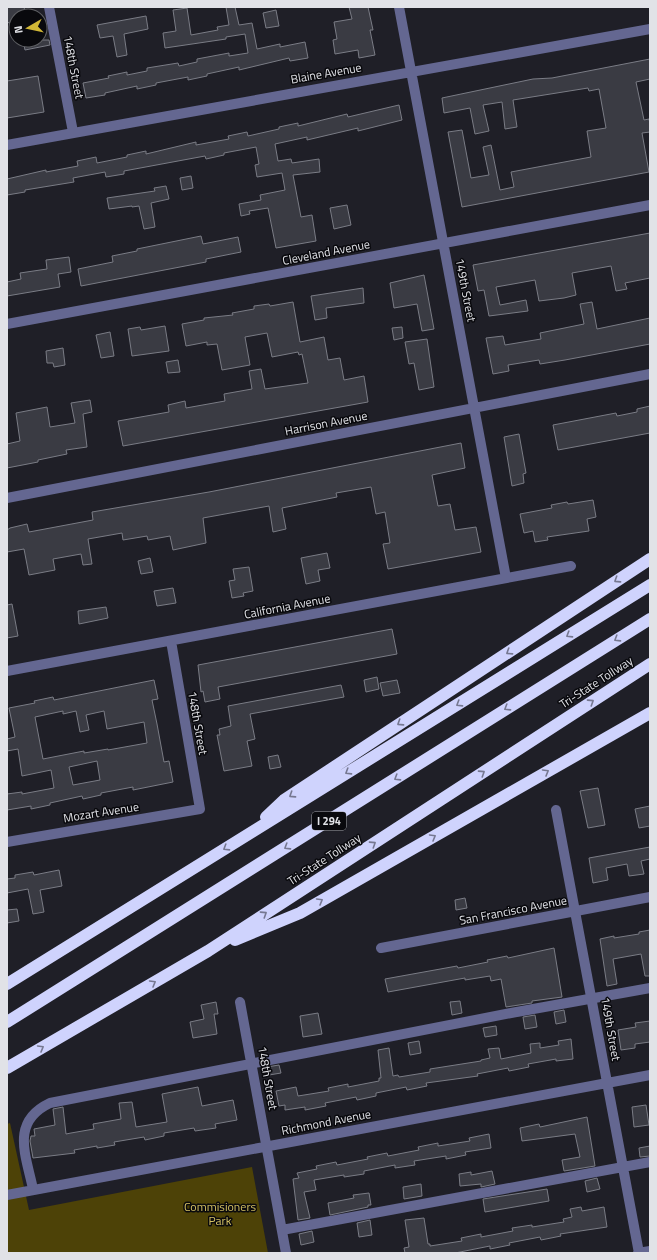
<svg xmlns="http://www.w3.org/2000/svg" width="657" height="1260" font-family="'Titillium Web',sans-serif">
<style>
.green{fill:#4d4207}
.building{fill:#3a3b43;stroke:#7a7c85;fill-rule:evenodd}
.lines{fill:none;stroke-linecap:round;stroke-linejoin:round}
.minor{stroke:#646791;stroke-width:10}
.highway{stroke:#cfd3fd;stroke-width:12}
.oneway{stroke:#767891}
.labels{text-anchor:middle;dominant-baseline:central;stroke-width:3;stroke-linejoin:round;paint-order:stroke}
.shield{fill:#09090d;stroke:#a0a1a6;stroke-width:1}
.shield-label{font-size:11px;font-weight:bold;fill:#e1e2e7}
.street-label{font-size:12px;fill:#e1e2e7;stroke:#09090d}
.park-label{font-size:12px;fill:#d5c163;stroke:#09090d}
</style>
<rect width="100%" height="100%" fill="#1f1f27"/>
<path class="green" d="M 10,1123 L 29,1210 L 252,1167 L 268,1253 L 7,1253 L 7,1124 Z"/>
<path class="building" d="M 7,7 L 24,7 L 26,16 L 16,16 L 16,21 L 7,23 Z
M 226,7 L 235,7 L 239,25 L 252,23 L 257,49 L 280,44 L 280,47 L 305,42 L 308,58 L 290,61 L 289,58 L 239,70 L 239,67 L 207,74 L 207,76 L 188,80 L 188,77 L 156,83 L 156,85 L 137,89 L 137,86 L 105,93 L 105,95 L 86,98 L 83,83 L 109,78 L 108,76 L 127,72 L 127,75 L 147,71 L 147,68 L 178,63 L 179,66 L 197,62 L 197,59 L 229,53 L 229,56 L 248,53 L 245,34 L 226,37 L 226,39 L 165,48 L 163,33 L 176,31 L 173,10 L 187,8 L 191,35 L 218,30 L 217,27 L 229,25 Z
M 349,7 L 368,7 L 373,30 L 370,30 L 375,55 L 359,58 L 358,50 L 335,54 L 333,40 L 337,39 L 334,22 L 352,19 Z
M 276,10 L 279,26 L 266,28 L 263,13 Z
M 146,16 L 148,29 L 124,34 L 127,55 L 117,57 L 113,36 L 100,38 L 97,25 Z
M 23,40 L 49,40 L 50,45 L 25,50 Z
M 650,59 L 650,79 L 636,82 L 644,120 L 649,119 L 650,124 L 650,132 L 642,133 L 649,172 L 462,207 L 448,132 L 462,130 L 471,178 L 489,175 L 483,147 L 491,145 L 500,190 L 514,187 L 511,172 L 591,157 L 587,131 L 606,128 L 599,89 L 589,91 L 588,88 L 513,100 L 517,127 L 505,129 L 502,102 L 483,105 L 489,131 L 475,134 L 470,108 L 444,113 L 442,98 L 533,79 L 552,78 Z
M 38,76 L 44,112 L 7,118 L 7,81 Z
M 399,105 L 402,120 L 358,131 L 358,128 L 307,140 L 307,137 L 275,144 L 278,161 L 291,159 L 292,163 L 319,159 L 320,172 L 293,175 L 301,217 L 312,215 L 316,241 L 276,248 L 268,208 L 249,211 L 250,214 L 241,216 L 239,204 L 261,200 L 260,195 L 285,190 L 282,173 L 257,177 L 255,165 L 259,164 L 256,147 L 224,153 L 224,155 L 206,159 L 205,156 L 124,171 L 124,174 L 106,177 L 105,172 L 73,178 L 74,182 L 25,190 L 25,192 L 7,195 L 7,179 L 46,170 L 46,172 L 78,166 L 77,161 L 96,157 L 97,163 L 127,157 L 127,155 L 146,151 L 146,154 L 196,142 L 196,145 L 229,139 L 228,136 L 247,132 L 248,136 L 279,129 L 279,127 L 298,123 L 298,126 L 347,114 L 348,117 Z
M 191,176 L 193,188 L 182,190 L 180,178 Z
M 166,186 L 169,199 L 151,203 L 155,227 L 144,229 L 139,206 L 132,207 L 132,206 L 109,209 L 107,198 L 155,191 L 154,188 Z
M 347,205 L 351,225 L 334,229 L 330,208 Z
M 650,233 L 650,278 L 625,283 L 627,289 L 616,291 L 611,266 L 572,273 L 576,295 L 564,298 L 539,301 L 535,280 L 513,284 L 496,287 L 500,305 L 526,300 L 528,311 L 489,316 L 484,290 L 478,291 L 473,265 Z
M 201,236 L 203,244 L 238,237 L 241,252 L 206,259 L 206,262 L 81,286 L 78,269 L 113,262 L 112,256 L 137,251 L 137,249 Z
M 69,257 L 71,272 L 58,274 L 60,287 L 7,296 L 7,282 L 21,279 L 20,273 L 47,269 L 46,260 Z
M 424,275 L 434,329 L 422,331 L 417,304 L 394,308 L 390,283 Z
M 363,288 L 364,303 L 326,308 L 327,318 L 315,320 L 311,296 Z
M 293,302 L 300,342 L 324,337 L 328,360 L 340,358 L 344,380 L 364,376 L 368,402 L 123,446 L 118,421 L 169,412 L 168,405 L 185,401 L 186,408 L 225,401 L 224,394 L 252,389 L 249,371 L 261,369 L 265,389 L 308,383 L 302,354 L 299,355 L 298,352 L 272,357 L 267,333 L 245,337 L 250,365 L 222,370 L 217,344 L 207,345 L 207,342 L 186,346 L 182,324 L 204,320 L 204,318 L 233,315 L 232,313 L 254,309 L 254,306 L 269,304 L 270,306 Z
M 592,302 L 597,329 L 650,318 L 650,344 L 565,360 L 540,364 L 539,360 L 508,365 L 509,371 L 493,374 L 486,338 L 503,336 L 505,345 L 541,339 L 540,333 L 584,324 L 580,304 Z
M 165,326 L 169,351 L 132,356 L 128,329 L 140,327 L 141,330 Z
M 402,327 L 403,338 L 394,340 L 392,328 Z
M 110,332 L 114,356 L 101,358 L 96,335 Z
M 427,339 L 434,387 L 419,390 L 414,363 L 409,364 L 405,342 Z
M 63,348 L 65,365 L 54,367 L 53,363 L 47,363 L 46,351 Z
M 178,360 L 180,372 L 168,373 L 166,362 Z
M 90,400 L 92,412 L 83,414 L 87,447 L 66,450 L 67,454 L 38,460 L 38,462 L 7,468 L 7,444 L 20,441 L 16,413 L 47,407 L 50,427 L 75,423 L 71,403 Z
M 650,406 L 650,433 L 558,450 L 553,425 L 616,413 L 617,416 L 637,412 L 637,409 Z
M 519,434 L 526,473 L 523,474 L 524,483 L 512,486 L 504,437 Z
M 461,443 L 465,468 L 432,475 L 438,506 L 450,504 L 455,530 L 476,527 L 481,552 L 388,569 L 383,544 L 390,543 L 385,512 L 376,514 L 371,487 L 336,493 L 337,497 L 282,508 L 286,529 L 273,532 L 269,506 L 203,518 L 206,543 L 173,550 L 170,536 L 148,540 L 147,536 L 123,540 L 122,533 L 88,539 L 92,564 L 83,565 L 81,554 L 53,559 L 55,570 L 29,575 L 24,549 L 7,552 L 7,530 L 10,528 L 27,524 L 29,532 L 93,520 L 92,512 L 209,492 Z
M 593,500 L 596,517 L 587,519 L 589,531 L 547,537 L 548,540 L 535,542 L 533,531 L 524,533 L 520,514 L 552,508 L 551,505 L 567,502 L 568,504 Z
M 327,553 L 330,568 L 318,570 L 320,581 L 306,584 L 301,558 Z
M 150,558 L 153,572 L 141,574 L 138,561 Z
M 249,567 L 253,591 L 243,593 L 244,596 L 232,598 L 229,581 L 235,580 L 233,569 Z
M 173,588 L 176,603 L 157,606 L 154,591 Z
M 12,604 L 18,636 L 7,638 L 7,605 Z
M 106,607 L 108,618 L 79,624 L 78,611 Z
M 392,629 L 397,654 L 218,687 L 220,699 L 205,702 L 203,691 L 201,692 L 198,665 Z
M 377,677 L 379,689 L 366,692 L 364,680 Z
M 154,680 L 158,699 L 152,700 L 157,724 L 164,762 L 169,761 L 173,782 L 133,790 L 133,787 L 101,793 L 101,795 L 83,799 L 82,796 L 50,803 L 50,805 L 31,809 L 31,806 L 7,810 L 7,794 L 22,792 L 22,794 L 54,788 L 51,770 L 22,776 L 18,749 L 7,751 L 7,739 L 15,737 L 9,708 L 35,703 L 34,701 L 53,697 L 54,700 ZM 63,711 L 63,714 L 76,711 L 80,732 L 89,730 L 86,715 L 104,711 L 107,729 L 144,722 L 147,743 L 108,750 L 108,749 L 84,753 L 84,751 L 43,759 L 35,717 ZM 97,761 L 100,780 L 73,785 L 69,767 Z
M 397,680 L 400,693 L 383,696 L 380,683 Z
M 341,685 L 344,697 L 250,714 L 255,739 L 247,741 L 252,766 L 224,771 L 217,735 L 220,735 L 219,729 L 231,726 L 228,706 Z
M 278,755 L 281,767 L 270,769 L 268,757 Z
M 598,788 L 605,825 L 588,828 L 580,791 Z
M 650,806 L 650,826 L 639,828 L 635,809 Z
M 650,847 L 650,859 L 641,861 L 644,874 L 629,876 L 627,864 L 606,868 L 608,880 L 593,883 L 589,858 Z
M 59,870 L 62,886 L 40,890 L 44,912 L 33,914 L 28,889 L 7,893 L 7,879 L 15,878 L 15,875 L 33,872 L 34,875 Z
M 465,898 L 467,908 L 456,910 L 455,900 Z
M 17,909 L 19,921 L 7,923 L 7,910 Z
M 650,930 L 650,976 L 645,976 L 641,954 L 613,959 L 617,984 L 607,986 L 600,939 L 614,936 L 614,938 L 639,934 L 639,932 Z
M 554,948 L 562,997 L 532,1001 L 532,1003 L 506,1007 L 501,979 L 491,981 L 490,976 L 465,980 L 465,978 L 388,992 L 385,979 L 457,966 L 458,968 L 488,962 L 487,960 L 507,956 L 508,958 Z
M 460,1001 L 462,1013 L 452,1015 L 450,1002 Z
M 216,1002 L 218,1014 L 214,1014 L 217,1034 L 193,1038 L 190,1022 L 204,1019 L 201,1005 Z
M 564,1010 L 566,1022 L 556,1024 L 554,1012 Z
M 318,1013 L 322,1034 L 303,1037 L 300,1016 Z
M 535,1015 L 537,1027 L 525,1029 L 523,1017 Z
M 650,1021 L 650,1042 L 635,1044 L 635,1048 L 621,1050 L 618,1030 L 636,1027 L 635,1023 Z
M 496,1026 L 497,1035 L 485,1037 L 483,1028 Z
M 571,1039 L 573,1059 L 556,1061 L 556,1059 L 528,1064 L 529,1067 L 509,1071 L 508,1068 L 477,1074 L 478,1076 L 426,1083 L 427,1086 L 407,1090 L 406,1087 L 376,1093 L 376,1096 L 357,1100 L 356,1097 L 325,1103 L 326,1106 L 305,1110 L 305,1107 L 285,1110 L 285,1105 L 279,1106 L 276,1091 L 296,1087 L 298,1096 L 329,1091 L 328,1088 L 348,1084 L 348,1087 L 379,1081 L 379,1078 L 381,1078 L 378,1050 L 389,1048 L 393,1076 L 398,1075 L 399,1077 L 430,1072 L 430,1069 L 481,1061 L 481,1060 L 490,1058 L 488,1049 L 499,1048 L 501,1059 L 531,1053 L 530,1044 L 540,1043 L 540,1048 L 559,1045 L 558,1041 Z
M 419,1041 L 421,1053 L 410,1055 L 408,1043 Z
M 279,1065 L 281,1073 L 269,1075 L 267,1067 Z
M 198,1087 L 202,1106 L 233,1100 L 237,1120 L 215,1124 L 216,1128 L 195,1131 L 194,1128 L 164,1133 L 164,1136 L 145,1140 L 144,1137 L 114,1142 L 115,1145 L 97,1148 L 97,1146 L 74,1150 L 75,1153 L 33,1158 L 30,1141 L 31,1136 L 35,1136 L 34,1129 L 55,1125 L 53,1109 L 63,1107 L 66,1134 L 71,1133 L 94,1129 L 93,1124 L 121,1119 L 119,1103 L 132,1102 L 136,1127 L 167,1122 L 162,1094 Z
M 646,1105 L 649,1125 L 634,1127 L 632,1107 Z
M 587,1117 L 595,1166 L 564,1171 L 562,1160 L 580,1157 L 575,1134 L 522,1141 L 520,1128 L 539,1124 L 540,1127 Z
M 489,1134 L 491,1148 L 465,1152 L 466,1155 L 446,1159 L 446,1156 L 414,1161 L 415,1165 L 395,1168 L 395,1165 L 364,1171 L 364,1174 L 344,1177 L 344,1175 L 314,1180 L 316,1190 L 304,1192 L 310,1218 L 298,1220 L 293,1179 L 299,1178 L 297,1173 L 317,1169 L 316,1166 L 336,1162 L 337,1165 L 368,1159 L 367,1157 L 387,1153 L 388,1156 L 419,1150 L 418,1147 L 438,1143 L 438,1146 L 470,1141 L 469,1138 Z
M 650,1146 L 650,1156 L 640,1157 L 639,1148 Z
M 492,1171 L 495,1184 L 481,1187 L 481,1184 L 460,1186 L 459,1174 L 471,1172 L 471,1175 Z
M 597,1178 L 600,1189 L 587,1192 L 585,1181 Z
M 421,1184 L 422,1196 L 404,1199 L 403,1187 Z
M 547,1189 L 549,1201 L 485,1212 L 483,1199 Z
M 369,1193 L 371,1205 L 368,1205 L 368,1207 L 330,1215 L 328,1203 L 354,1198 L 353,1195 Z
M 581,1207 L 582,1211 L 604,1207 L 607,1227 L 560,1234 L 561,1236 L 541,1240 L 540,1237 L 509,1243 L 510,1245 L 490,1249 L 490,1246 L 455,1253 L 405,1253 L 404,1248 L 409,1247 L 405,1220 L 424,1218 L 428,1244 L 430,1244 L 430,1246 L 462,1241 L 461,1238 L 481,1234 L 481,1237 L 513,1231 L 512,1228 L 532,1225 L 532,1227 L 564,1222 L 563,1219 L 572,1217 L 570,1209 Z
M 370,1220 L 372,1235 L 359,1237 L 357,1223 Z
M 312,1231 L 314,1242 L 301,1245 L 299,1234 Z"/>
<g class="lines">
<path class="minor" d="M 49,7 L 73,132
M 399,7 L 506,578
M 7,145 L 650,29
M 7,324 L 650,205
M 7,498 L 650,374
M 7,671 L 571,566
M 556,810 L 639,1253
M 7,842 L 200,809 L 171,641
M 381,948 L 650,897
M 240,1002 L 286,1253
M 33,1189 C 26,1155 10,1122 50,1103 L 511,1013 L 650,988
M 7,1195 L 650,1075
M 282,1230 L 650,1162
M 638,1253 L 650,1251"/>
<path class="highway" d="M 266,817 L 284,800 L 650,559
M 235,940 L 300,913 L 650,713
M 7,984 L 650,585
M 7,1022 L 650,619
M 7,1068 L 208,951 L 650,664"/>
</g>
<defs><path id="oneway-chevron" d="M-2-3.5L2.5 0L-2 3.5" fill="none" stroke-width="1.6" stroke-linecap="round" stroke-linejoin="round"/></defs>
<g class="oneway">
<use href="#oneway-chevron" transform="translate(617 580) rotate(147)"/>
<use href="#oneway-chevron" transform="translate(569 635) rotate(148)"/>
<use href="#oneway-chevron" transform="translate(617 639) rotate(148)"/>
<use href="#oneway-chevron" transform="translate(509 652) rotate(147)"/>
<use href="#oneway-chevron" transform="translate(591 702) rotate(-33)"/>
<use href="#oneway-chevron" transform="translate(459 704) rotate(148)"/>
<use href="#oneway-chevron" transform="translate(507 708) rotate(148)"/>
<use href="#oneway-chevron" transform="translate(400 723) rotate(147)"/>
<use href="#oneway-chevron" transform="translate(348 772) rotate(148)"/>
<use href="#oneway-chevron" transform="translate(546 772) rotate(-30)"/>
<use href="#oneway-chevron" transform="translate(482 773) rotate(-33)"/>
<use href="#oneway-chevron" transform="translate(397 778) rotate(148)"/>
<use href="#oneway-chevron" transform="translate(292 795) rotate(147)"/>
<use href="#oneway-chevron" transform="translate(433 837) rotate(-30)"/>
<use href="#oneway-chevron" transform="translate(373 844) rotate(-33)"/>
<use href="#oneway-chevron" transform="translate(287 847) rotate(148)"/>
<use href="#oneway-chevron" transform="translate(226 848) rotate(148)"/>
<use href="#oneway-chevron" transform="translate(320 901) rotate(-30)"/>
<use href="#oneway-chevron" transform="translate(264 914) rotate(-33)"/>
<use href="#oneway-chevron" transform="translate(153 983) rotate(-30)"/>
<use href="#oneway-chevron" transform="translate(41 1048) rotate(-30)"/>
</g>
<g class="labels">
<rect class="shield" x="312" y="812" width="34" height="18" rx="3"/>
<g class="shield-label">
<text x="329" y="821">I 294</text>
</g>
<g class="street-label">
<text transform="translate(74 67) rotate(79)">148th Street</text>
<text transform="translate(326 73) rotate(-10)">Blaine Avenue</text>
<text transform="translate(326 252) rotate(-11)">Cleveland Avenue</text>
<text transform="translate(466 290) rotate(79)">149th Street</text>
<text transform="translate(326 423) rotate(-11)">Harrison Avenue</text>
<text transform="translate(287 606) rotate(-11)">California Avenue</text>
<text transform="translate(596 682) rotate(-33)">Tri-State Tollway</text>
<text transform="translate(198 723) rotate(80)">148th Street</text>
<text transform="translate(101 812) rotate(-9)">Mozart Avenue</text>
<text transform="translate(324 859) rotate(-33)">Tri-State Tollway</text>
<text transform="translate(513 910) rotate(-11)">San Francisco Avenue</text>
<text transform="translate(611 1029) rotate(80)">149th Street</text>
<text transform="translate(268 1078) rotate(80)">148th Street</text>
<text transform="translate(326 1122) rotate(-11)">Richmond Avenue</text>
</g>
<g class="park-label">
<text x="220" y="1206">Commisioners<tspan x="220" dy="14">Park</tspan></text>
</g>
</g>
<rect width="657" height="1260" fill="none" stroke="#e1e2e7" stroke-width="16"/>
<g transform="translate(28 28) rotate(261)"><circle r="19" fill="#09090d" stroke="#5f6064"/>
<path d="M0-3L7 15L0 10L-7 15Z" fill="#d1b736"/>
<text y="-6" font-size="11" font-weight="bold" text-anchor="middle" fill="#e1e2e7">N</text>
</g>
</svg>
